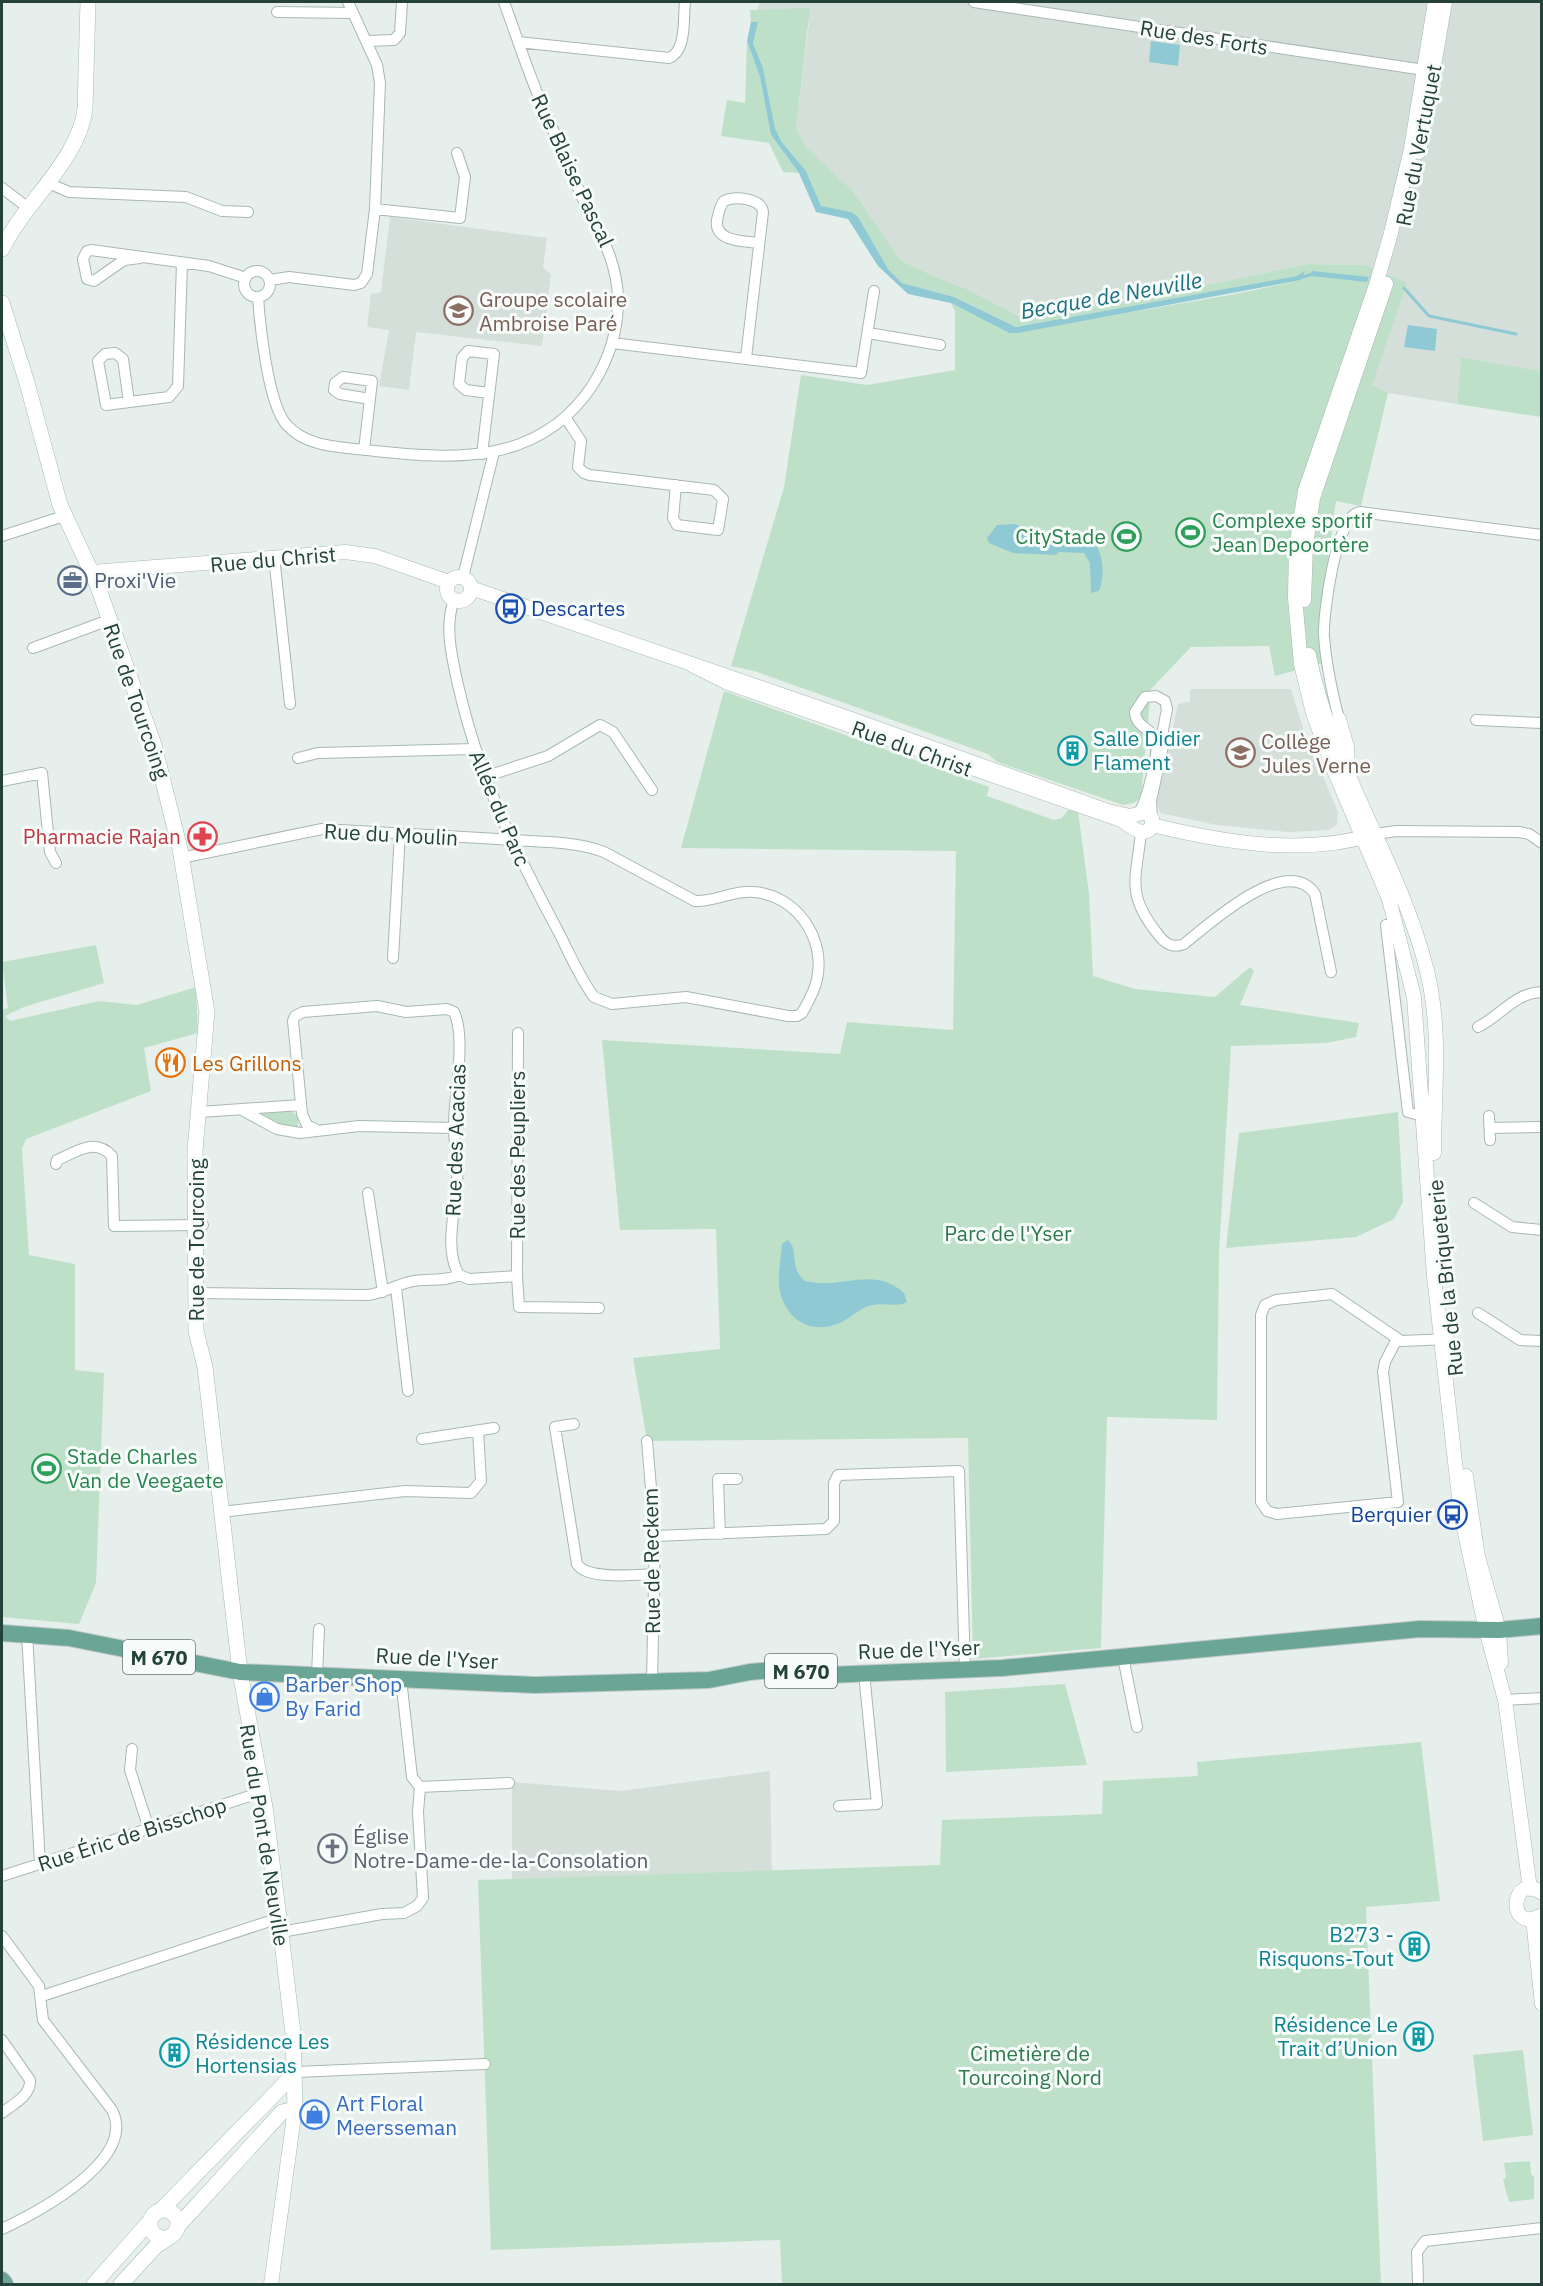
<svg xmlns="http://www.w3.org/2000/svg" width="1543" height="2286" font-family="'IBM Plex Sans',sans-serif">
<style>
.built{fill:#d4dfda}
.green{fill:#bfe0c8}
.water{fill:#8ec9d4}
.lines{fill:none;stroke-linecap:round;stroke-linejoin:round}
.stream{stroke:#8ec9d4;stroke-width:3}
.minor-casing{stroke:#a8b8b2;stroke-width:12}
.tertiary-casing{stroke:#a8b8b2;stroke-width:15}
.secondary-casing{stroke:#a4bbb3;stroke-width:16}
.primary-casing{stroke:#c2cac8;stroke-width:18}
.minor{stroke:#fff;stroke-width:10}
.tertiary{stroke:#fff;stroke-width:14}
.secondary{stroke:#fff;stroke-width:15}
.primary{stroke:#6aa596;stroke-width:16}
.labels{text-anchor:middle;dominant-baseline:central;stroke-width:6;stroke-linejoin:round;paint-order:stroke}
.shield{fill:#f7fbf9;stroke:#637a73;stroke-width:1.5}
.shield-label{font-size:20px;font-weight:bold;fill:#24423a}
.street-label{font-size:21px;fill:#24423a;stroke:#f7fbf9}
.education-label{font-size:21px;fill:#785e54;stroke:#f7fbf9;text-anchor:start}
.leisure-label{font-size:21px;fill:#27864d;stroke:#f7fbf9;text-anchor:start}
.service-label{font-size:21px;fill:#4e5e75;stroke:#f7fbf9;text-anchor:start}
.transit-label{font-size:21px;fill:#164399;stroke:#f7fbf9;text-anchor:start}
.culture-label{font-size:21px;fill:#0d838f;stroke:#f7fbf9;text-anchor:start}
.health-label{font-size:21px;fill:#be3a42;stroke:#f7fbf9;text-anchor:end}
.food-label{font-size:21px;fill:#c56008;stroke:#f7fbf9;text-anchor:start}
.park-label{font-size:21px;fill:#2d7a4b;stroke:#f7fbf9}
.shop-label{font-size:21px;fill:#366cbe;stroke:#f7fbf9;text-anchor:start}
.worship-label{font-size:21px;fill:#5b616d;stroke:#f7fbf9;text-anchor:start}
.water-label{font-size:22px;font-style:italic;fill:#1c6f80;stroke:#f7fbf9}
</style>
<rect width="100%" height="100%" fill="#e6efeb"/>
<path class="built" d="M 760,2 L 1541,2 L 1541,371 L 1461,357 L 1457,404 L 1388,393 L 1371,386 L 1406,283 L 1366,265 L 1308,264 L 1123,302 L 1023,318 L 965,288 L 940,279 L 900,260 L 853,191 L 805,146 L 796,128 L 809,23 L 757,10 Z
M 390,217 L 547,238 L 543,267 L 551,274 L 542,346 L 416,332 L 409,390 L 379,386 L 389,330 L 367,327 L 371,294 L 381,292 Z
M 1190,689 L 1291,689 L 1304,731 L 1338,812 L 1337,825 L 1328,830 L 1288,832 L 1217,825 L 1160,813 L 1157,802 L 1178,704 L 1190,702 Z
M 770,1771 L 772,1871 L 512,1879 L 512,1782 L 620,1791 Z"/>
<path class="green" d="M 810,8 L 796,128 L 805,146 L 853,191 L 900,260 L 940,279 L 965,288 L 1023,318 L 1123,302 L 1308,264 L 1366,265 L 1407,283 L 1372,385 L 1388,393 L 1361,506 L 1336,501 L 1324,589 L 1323,663 L 1275,676 L 1269,646 L 1191,647 L 1151,689 L 1141,797 L 1134,803 L 1123,805 L 997,762 L 988,754 L 754,671 L 731,666 L 784,487 L 801,375 L 867,385 L 955,370 L 955,312 L 951,303 L 1009,333 L 1230,295 L 1301,280 L 1299,276 L 1016,327 L 954,297 L 902,283 L 888,269 L 851,212 L 821,207 L 806,171 L 781,141 L 775,128 L 763,68 L 753,43 L 757,22 L 751,22 L 750,10 Z
M 747,41 L 760,77 L 771,135 L 799,173 L 783,172 L 769,143 L 721,136 L 727,100 L 745,103 Z
M 1461,357 L 1541,371 L 1541,417 L 1457,404 Z
M 724,691 L 989,787 L 987,796 L 1054,820 L 1062,818 L 1068,810 L 1078,811 L 1089,894 L 1093,976 L 1135,989 L 1215,997 L 1250,967 L 1254,971 L 1240,1005 L 1359,1023 L 1356,1037 L 1326,1043 L 1231,1046 L 1219,1254 L 1217,1420 L 1107,1417 L 1101,1648 L 973,1659 L 968,1438 L 647,1441 L 633,1358 L 720,1349 L 716,1229 L 620,1230 L 602,1040 L 840,1054 L 847,1022 L 953,1030 L 956,851 L 681,848 Z
M 96,945 L 104,983 L 24,1007 L 5,1016 L 10,1021 L 99,1001 L 137,1005 L 196,987 L 198,1033 L 144,1048 L 151,1091 L 26,1139 L 22,1149 L 29,1255 L 75,1264 L 75,1370 L 104,1373 L 96,1583 L 79,1624 L 2,1617 L 2,1010 L 8,1008 L 2,962 Z
M 289,1110 L 298,1116 L 298,1128 L 283,1128 L 263,1118 L 263,1113 Z
M 1398,1112 L 1403,1202 L 1394,1219 L 1356,1237 L 1226,1248 L 1239,1133 Z
M 1065,1684 L 1087,1765 L 946,1772 L 945,1692 Z
M 1421,1742 L 1440,1901 L 1366,1907 L 1381,2284 L 782,2284 L 780,2240 L 491,2250 L 478,1880 L 940,1865 L 942,1820 L 1102,1814 L 1103,1781 L 1198,1776 L 1197,1762 Z
M 1523,2050 L 1533,2135 L 1483,2141 L 1473,2055 Z
M 1530,2161 L 1531,2174 L 1534,2177 L 1534,2199 L 1509,2202 L 1503,2180 L 1506,2177 L 1504,2163 Z"/>
<path class="water" d="M 751,22 L 758,22 L 753,43 L 763,68 L 775,128 L 781,141 L 806,171 L 821,206 L 851,212 L 858,217 L 888,269 L 902,283 L 954,297 L 1016,327 L 1297,276 L 1305,271 L 1301,280 L 1018,333 L 1009,333 L 951,303 L 908,294 L 878,266 L 848,219 L 816,212 L 799,173 L 771,135 L 760,77 L 747,41 Z
M 1151,41 L 1180,45 L 1178,66 L 1149,62 Z
M 1312,271 L 1369,277 L 1367,282 L 1311,276 Z
M 1408,325 L 1437,329 L 1435,351 L 1404,347 Z
M 1013,524 C 1030,528 1050,537 1068,536 C 1077,535 1081,533 1090,539 C 1104,548 1105,576 1099,591 L 1091,593 L 1090,563 L 1084,553 L 1059,552 L 1056,555 L 1013,553 L 989,543 L 987,538 L 997,525 Z
M 788,1240 C 799,1249 789,1269 805,1281 C 844,1290 873,1265 904,1293 L 907,1302 C 898,1308 880,1301 866,1307 C 855,1312 846,1322 834,1325 C 806,1334 782,1315 779,1285 C 778,1272 781,1257 782,1244 Z"/>
<g class="lines">
<path class="stream" d="M 1299,278 L 1313,274
M 1404,288 L 1429,316 L 1516,334"/>
<defs>
<path id="minor" d="M 974,2 L 1431,71
M 277,12 L 353,13
M 366,41 L 394,40 L 400,33 L 402,2
M 518,42 L 669,58 C 687,51 683,18 685,2
M 46,182 L 69,192 L 186,197 L 222,211 L 248,212
M 2,188 L 27,207
M 375,209 L 460,218 L 465,177 L 457,153
M 140,258 L 124,260 L 94,281 L 87,279 L 83,259 L 87,251 L 91,250 L 209,266 L 246,278
M244 284a13 13 0 1 1 26 0a13 13 0 1 1-26 0Z
M 270,280 L 289,277 L 354,285 L 361,283 L 367,274 L 375,209 L 380,83 L 377,65 L 348,2
M 258,297 C 260,326 268,403 286,424 C 307,449 345,447 375,451 C 457,460 540,464 592,386 C 608,361 618,331 618,301 C 618,260 598,231 581,195 C 570,169 559,143 547,116 C 530,79 518,40 504,2
M 868,333 L 940,345
M 612,343 L 861,373 L 874,291
M 746,358 L 763,212 C 761,198 735,196 724,201 C 719,207 719,213 717,220 C 714,242 744,241 759,243
M 129,402 L 123,359 L 115,353 L 105,354 L 98,361 L 106,405 L 169,397 L 178,386 L 182,263
M 565,417 L 581,441 L 578,467 L 584,473 L 590,475 L 714,490 L 723,499 L 718,530 L 677,525 L 673,518 L 676,485
M 364,450 L 372,381 L 343,377 L 335,383 L 334,390 L 340,394 L 370,399
M 482,454 L 494,354 L 468,351 L 462,358 L 459,384 L 466,390 L 489,393
M 2,536 L 64,516
M 274,556 L 290,704
M 463,577 L 494,452
M 33,648 L 109,620
M 1339,719 C 1332,692 1326,664 1324,636 C 1323,614 1336,514 1360,512 L 1542,535
M 1476,720 L 1542,723
M 298,758 L 318,753 L 474,749
M 484,777 L 548,756 L 600,725 L 613,732 L 652,790
M 2,781 L 42,773 L 50,852 L 56,863
M 1139,812 C 1146,802 1161,749 1155,738 C 1149,727 1136,727 1135,712 L 1145,697 L 1156,696 L 1165,701 L 1167,709 L 1163,730 L 1163,746 L 1151,801 L 1152,818
M 1141,833 C 1136,879 1126,894 1157,933 C 1164,943 1172,949 1184,944 C 1208,925 1287,852 1315,894 L 1331,972
M 1376,834 L 1396,831 L 1519,832 L 1529,834 L 1542,843
M 181,858 L 322,829 L 498,839 C 532,842 572,840 604,852 L 695,901 C 715,902 733,890 754,892 C 796,895 826,938 817,979 C 815,991 808,1002 802,1013 L 797,1016 L 788,1016 L 686,997 L 612,1004 L 594,997 C 579,977 569,952 557,929 C 513,847 479,777 458,685 C 452,658 444,626 454,600
M 1386,925 L 1408,1112 L 1423,1116
M 393,958 L 400,833
M 1478,1027 C 1502,1015 1514,993 1542,992
M 242,1110 L 277,1129 L 300,1133 L 359,1126 L 454,1128
M 200,1112 L 301,1105
M 1489,1116 L 1490,1140
M 1490,1128 L 1542,1127
M 317,1130 L 307,1125 L 302,1114 L 293,1021 L 295,1016 L 303,1012 L 377,1006 L 406,1012 L 447,1009 L 454,1012 C 467,1040 453,1098 454,1128 C 454,1146 459,1165 457,1183 C 455,1211 444,1250 459,1275
M 56,1164 L 57,1160 C 76,1152 95,1137 112,1156 L 114,1226 L 203,1225
M 368,1193 L 383,1292
M 1474,1203 L 1512,1227 L 1542,1230
M 459,1275 L 469,1279 L 517,1276 L 519,1307 L 599,1308
M 517,1276 L 518,1033
M 396,1288 L 408,1391
M 196,1293 L 368,1295 C 383,1293 394,1286 409,1282 C 426,1277 442,1283 459,1275
M 1478,1313 L 1520,1340 L 1542,1341
M 1397,1339 L 1385,1362 L 1383,1372 L 1398,1502 L 1277,1514 L 1267,1511 L 1261,1502 L 1261,1315 L 1265,1305 L 1276,1300 L 1332,1294 L 1401,1341 L 1449,1339
M 574,1424 L 555,1427 L 577,1564 C 587,1580 635,1575 653,1574
M 422,1439 L 494,1428
M 647,1441 L 655,1536 L 652,1682
M 221,1512 L 405,1491 L 471,1493 L 481,1481 L 478,1431
M 720,1534 L 718,1479 L 737,1479
M 655,1536 L 826,1529 L 834,1521 L 834,1483 L 838,1475 L 959,1471 L 965,1670
M 27,1633 L 40,1864
M 1123,1657 L 1137,1727
M 317,1675 L 319,1629
M 1505,1700 L 1542,1698
M 132,1749 L 130,1770 L 149,1829
M 420,1787 L 509,1783
M 839,1806 L 877,1804 L 864,1673
M 2,1876 L 262,1792
M 281,1932 L 382,1914 L 404,1913 L 417,1906 L 423,1898 L 418,1812 L 420,1787 L 412,1777 L 401,1679
M 2,1936 L 39,1986 L 43,2020 L 112,2110 C 138,2160 36,2213 2,2229
M 42,1996 L 279,1918
M 2,2040 L 30,2080 C 31,2096 13,2104 2,2113
M 296,2072 L 485,2064
M 1418,2284 L 1417,2252 L 1425,2241 L 1542,2228"/>
<path id="tertiary" d="M 1435,2 L 1411,149 L 1391,233 L 1376,285 L 1305,491 L 1296,548 L 1295,598 L 1301,664 L 1313,713 L 1333,768 L 1389,899 L 1414,997 L 1434,1276 L 1461,1515 L 1486,1630 L 1505,1700 L 1530,1889
M 1419,152 L 1445,2
M 92,572 L 345,552 L 375,556 L 449,582
M447 589a12 12 0 1 1 24 0a12 12 0 1 1-24 0Z
M 471,588 L 843,716 L 1108,811 L 1130,816 L 1146,812 L 1152,818 L 1152,827 C 1142,839 1132,826 1121,820 L 728,683 L 692,665
M 1304,600 L 1306,545 L 1313,498 L 1386,284
M 1309,655 C 1330,767 1400,861 1427,971 C 1442,1031 1434,1092 1434,1153
M 1339,719 L 1347,747 L 1348,768
M 1152,825 C 1222,842 1302,856 1372,835
M 1466,1476 L 1478,1557 L 1499,1630 L 1501,1663
M 1540,1916 C 1506,1934 1511,1870 1542,1893
M 1533,1919 L 1542,2004
M 271,2284 L 295,2109"/>
<path id="secondary" d="M 2,249 C 24,203 79,160 85,109 L 88,2
M 2,303 L 27,383 L 60,505 L 97,584 L 154,745 L 180,849 L 207,1012 L 195,1151 L 196,1331 L 205,1367 L 240,1672 L 265,1807 L 279,1918 L 293,2033 L 295,2109 L 282,2112 L 178,2226
M150 2224a14 14 0 1 1 28 0a14 14 0 1 1-28 0Z
M 160,2211 L 296,2072
M 94,2284 L 150,2221
M 121,2284 L 156,2246 L 168,2238"/>
<path id="primary" d="M 2,1633 L 69,1638 L 240,1672 L 535,1685 L 709,1680 L 750,1672 L 785,1669 L 828,1675 L 1002,1668 L 1420,1629 L 1499,1630 L 1542,1626
M 2,2280 L 5,2284"/>
</defs>
<use href="#minor" class="minor-casing"/>
<use href="#tertiary" class="tertiary-casing"/>
<use href="#secondary" class="secondary-casing"/>
<use href="#primary" class="primary-casing"/>
<use href="#minor" class="minor"/>
<use href="#tertiary" class="tertiary"/>
<use href="#secondary" class="secondary"/>
<use href="#primary" class="primary"/>
</g>
<defs>
<symbol id="school-ring" viewBox="-11 -11 22 22"><circle r="9.5" fill="#f7fbf9" stroke="#8d6e63" stroke-width="1.5"/><path d="M0-5L7-2L0 1L-7-2ZM-4 1L0 2.5L4 1V4Q0 6-4 4Z" fill="#8d6e63"/></symbol>
<symbol id="stadium-ring" viewBox="-11 -11 22 22"><circle r="9.5" fill="#f7fbf9" stroke="#2e9e5b" stroke-width="1.5"/><path d="M0-5a6.5 5 0 1 0 0 10a6.5 5 0 1 0 0-10ZM-3.5-1.8h7v3.6h-7Z" fill="#2e9e5b"/></symbol>
<symbol id="office-ring" viewBox="-11 -11 22 22"><circle r="9.5" fill="#f7fbf9" stroke="#5c6f8a" stroke-width="1.5"/><path d="M-6-3h4V-5.5h4V-3h4V5H-6ZM-1-4.5V-3h2v-1.5ZM-6 0V1H6V0Z" fill="#5c6f8a"/></symbol>
<symbol id="bus-ring" viewBox="-11 -11 22 22"><circle r="9.5" fill="#f7fbf9" stroke="#1a4fb4" stroke-width="1.5"/><path d="M-5-6H5V4H4V6H2V4H-2V6H-4V4H-5ZM-3.5-4V0h7V-4ZM-3.5 1.2v1.5H-2V1.2ZM2 1.2v1.5H3.5V1.2Z" fill="#1a4fb4"/></symbol>
<symbol id="building-ring" viewBox="-11 -11 22 22"><circle r="9.5" fill="#f7fbf9" stroke="#0f9aa8" stroke-width="1.5"/><path d="M-4-6H4V6H1V3H-1V6H-4ZM-2.5-4.3h1.7v1.8h-1.7ZM.8-4.3h1.7v1.8H.8ZM-2.5-1h1.7V.8h-1.7ZM.8-1h1.7V.8H.8Z" fill="#0f9aa8"/></symbol>
<symbol id="pharmacy-ring" viewBox="-11 -11 22 22"><circle r="9.5" fill="#f7fbf9" stroke="#e0444e" stroke-width="1.5"/><path d="M-2-6h4v4h4v4h-4v4h-4v-4h-4v-4h4Z" fill="#e0444e"/></symbol>
<symbol id="restaurant-ring" viewBox="-11 -11 22 22"><circle r="9.5" fill="#f7fbf9" stroke="#e8710a" stroke-width="1.5"/><path d="M-5-6h1v4h1v-4h1v4h1v-4h1v5L-1.5 .5V6h-2V.5L-5-1ZM5-6V6H3V1.5H1.5Q1.5-4 5-6Z" fill="#e8710a"/></symbol>
<symbol id="shop-ring" viewBox="-11 -11 22 22"><circle r="9.5" fill="#f7fbf9" stroke="#3f7fe0" stroke-width="1.5"/><path d="M-5-2.5h2.3a2.7 3.5 0 0 1 5.4 0H5L5.5 6h-11ZM-1.5-2.5h3a1.5 2.3 0 0 0-3 0Z" fill="#3f7fe0"/></symbol>
<symbol id="church-ring" viewBox="-11 -11 22 22"><circle r="9.5" fill="#f7fbf9" stroke="#6b7280" stroke-width="1.5"/><path d="M-1.2-6h2.4v3.5h3.3v2.4h-3.3V6h-2.4V-.1h-3.3v-2.4h3.3Z" fill="#6b7280"/></symbol>
</defs>
<g fill-rule="evenodd">
<use href="#school-ring" x="442" y="294" width="33" height="33"/>
<use href="#stadium-ring" x="1174" y="516" width="33" height="33"/>
<use href="#stadium-ring" x="1110" y="520" width="33" height="33"/>
<use href="#office-ring" x="56" y="564" width="33" height="33"/>
<use href="#bus-ring" x="494" y="592" width="33" height="33"/>
<use href="#building-ring" x="1056" y="734" width="33" height="33"/>
<use href="#school-ring" x="1224" y="736" width="33" height="33"/>
<use href="#pharmacy-ring" x="186" y="820" width="33" height="33"/>
<use href="#restaurant-ring" x="154" y="1046" width="33" height="33"/>
<use href="#stadium-ring" x="30" y="1452" width="33" height="33"/>
<use href="#bus-ring" x="1436" y="1498" width="33" height="33"/>
<use href="#shop-ring" x="248" y="1680" width="33" height="33"/>
<use href="#church-ring" x="316" y="1832" width="33" height="33"/>
<use href="#building-ring" x="1398" y="1930" width="33" height="33"/>
<use href="#building-ring" x="1402" y="2020" width="33" height="33"/>
<use href="#building-ring" x="158" y="2036" width="33" height="33"/>
<use href="#shop-ring" x="298" y="2098" width="33" height="33"/>
</g>
<g class="labels">
<g class="shield">
<rect x="123" y="1640" width="72" height="34" rx="4.5"/>
<rect x="765" y="1654" width="72" height="34" rx="4.5"/>
</g>
<g class="shield-label">
<text x="159" y="1657">M 670</text>
<text x="801" y="1671">M 670</text>
</g>
<g class="street-label">
<text transform="translate(1204 37) rotate(9)">Rue des Forts</text>
<text transform="translate(1418 145) rotate(-79)">Rue du Vertuquet</text>
<text transform="translate(573 170) rotate(65)">Rue Blaise Pascal</text>
<text transform="translate(273 559) rotate(-5)">Rue du Christ</text>
<text transform="translate(137 701) rotate(71)">Rue de Tourcoing</text>
<text transform="translate(912 748) rotate(20)">Rue du Christ</text>
<text transform="translate(500 808) rotate(67)">Allée du Parc</text>
<text transform="translate(391 834) rotate(3)">Rue du Moulin</text>
<text transform="translate(455 1140) rotate(-88)">Rue des Acacias</text>
<text transform="translate(517 1155) rotate(-90)">Rue des Peupliers</text>
<text transform="translate(196 1240) rotate(-90)">Rue de Tourcoing</text>
<text transform="translate(1445 1278) rotate(-96)">Rue de la Briqueterie</text>
<text transform="translate(651 1561) rotate(-91)">Rue de Reckem</text>
<text transform="translate(919 1649) rotate(-2)">Rue de l'Yser</text>
<text transform="translate(437 1658) rotate(3)">Rue de l'Yser</text>
<text transform="translate(132 1834) rotate(-18)">Rue Éric de Bisschop</text>
<text transform="translate(265 1835) rotate(81)">Rue du Pont de Neuville</text>
</g>
<g class="education-label">
<text x="479" y="299">Groupe scolaire<tspan x="479" dy="24">Ambroise Paré</tspan></text>
<text x="1261" y="741">Collège<tspan x="1261" dy="24">Jules Verne</tspan></text>
</g>
<g class="leisure-label">
<text x="1212" y="520">Complexe sportif<tspan x="1212" dy="24">Jean Depoortère</tspan></text>
<text x="1106" y="536" text-anchor="end">CityStade</text>
<text x="67" y="1456">Stade Charles<tspan x="67" dy="24">Van de Veegaete</tspan></text>
</g>
<g class="service-label">
<text x="94" y="580">Proxi'Vie</text>
</g>
<g class="transit-label">
<text x="531" y="608">Descartes</text>
<text x="1432" y="1514" text-anchor="end">Berquier</text>
</g>
<g class="culture-label">
<text x="1093" y="738">Salle Didier<tspan x="1093" dy="24">Flament</tspan></text>
<text x="1394" y="1934" text-anchor="end">B273 -<tspan x="1394" dy="24">Risquons-Tout</tspan></text>
<text x="1398" y="2024" text-anchor="end">Résidence Le<tspan x="1398" dy="24">Trait d’Union</tspan></text>
<text x="195" y="2041">Résidence Les<tspan x="195" dy="24">Hortensias</tspan></text>
</g>
<g class="health-label">
<text x="181" y="836">Pharmacie Rajan</text>
</g>
<g class="food-label">
<text x="192" y="1063">Les Grillons</text>
</g>
<g class="park-label">
<text x="1008" y="1233">Parc de l'Yser</text>
<text x="1030" y="2053">Cimetière de<tspan x="1030" dy="24">Tourcoing Nord</tspan></text>
</g>
<g class="shop-label">
<text x="285" y="1684">Barber Shop<tspan x="285" dy="24">By Farid</tspan></text>
<text x="336" y="2103">Art Floral<tspan x="336" dy="24">Meersseman</tspan></text>
</g>
<g class="worship-label">
<text x="353" y="1836">Église<tspan x="353" dy="24">Notre-Dame-de-la-Consolation</tspan></text>
</g>
<g class="water-label">
<text transform="translate(1111 295) rotate(-10)">Becque de Neuville</text>
</g>
</g>
<rect width="1543" height="2286" fill="none" stroke="#24423a" stroke-width="6"/>
</svg>
